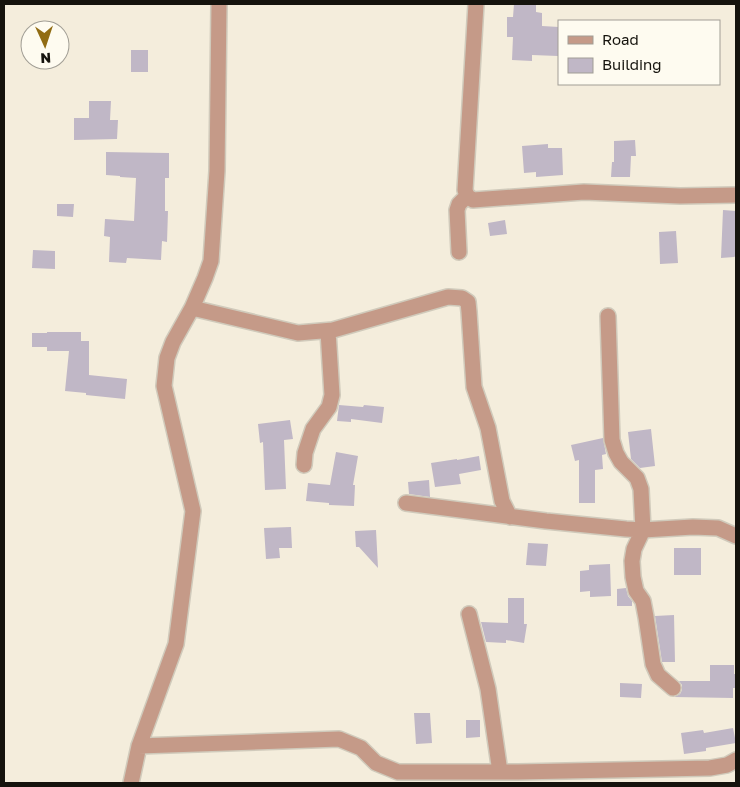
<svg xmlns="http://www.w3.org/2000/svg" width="740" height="787" font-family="'Golos Text',sans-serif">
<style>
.building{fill:#c0b7c6}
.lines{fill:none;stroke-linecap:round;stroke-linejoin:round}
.minor-casing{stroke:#d0cabb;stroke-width:18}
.minor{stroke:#c59a88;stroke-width:15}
</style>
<rect width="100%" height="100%" fill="#f4eddc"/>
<path class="building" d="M 514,4 L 536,4 L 536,12 L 542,13 L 542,26 L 559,27 L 558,56 L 532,55 L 532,61 L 512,60 L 513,37 L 507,37 L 507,17 L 513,17 Z
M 131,50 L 148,50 L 148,72 L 131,72 Z
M 89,101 L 111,101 L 110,120 L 118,120 L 117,139 L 74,140 L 74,118 L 89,118 Z
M 635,140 L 636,156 L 631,156 L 630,177 L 611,177 L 612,162 L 614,162 L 614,141 Z
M 548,144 L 548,148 L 562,148 L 563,175 L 536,177 L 536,172 L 524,173 L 522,146 Z
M 106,152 L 169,153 L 169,178 L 165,178 L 165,211 L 168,211 L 167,242 L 162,241 L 161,260 L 127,258 L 126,263 L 109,262 L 110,237 L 104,236 L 105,219 L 134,221 L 136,178 L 120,177 L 120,176 L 106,175 Z
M 57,204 L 74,204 L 73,217 L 57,216 Z
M 723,210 L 736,211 L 736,256 L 734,257 L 721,258 Z
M 505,220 L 507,234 L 490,236 L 488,223 Z
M 676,231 L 678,263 L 660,264 L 659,232 Z
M 33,250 L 55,251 L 55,269 L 32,268 Z
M 47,332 L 81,332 L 81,341 L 89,341 L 89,375 L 127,379 L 125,399 L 86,395 L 86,393 L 65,391 L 69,351 L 47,351 L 47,347 L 32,347 L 32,333 L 47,333 Z
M 339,405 L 363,407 L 364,405 L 384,407 L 382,423 L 351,419 L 351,422 L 337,421 Z
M 290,420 L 293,439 L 284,440 L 286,489 L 265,490 L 263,442 L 260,443 L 258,424 Z
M 651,429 L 655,466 L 640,468 L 631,459 L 628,432 Z
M 603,438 L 606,454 L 602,455 L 603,469 L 595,470 L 595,503 L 579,503 L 579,460 L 575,461 L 571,445 Z
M 336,452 L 358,456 L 353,485 L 355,485 L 354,506 L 329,505 L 329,503 L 306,501 L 308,483 L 330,485 Z
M 479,456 L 481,470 L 459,474 L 461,484 L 435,487 L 431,463 L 457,459 L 457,460 Z
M 429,480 L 430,497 L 409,494 L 408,482 Z
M 291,527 L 292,548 L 279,548 L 280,558 L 266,559 L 264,528 Z
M 376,530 L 378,568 L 359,547 L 356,547 L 355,531 Z
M 528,543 L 548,544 L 546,566 L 526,565 Z
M 674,548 L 701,548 L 701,575 L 674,575 Z
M 610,564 L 611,596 L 590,597 L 590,591 L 580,592 L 580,571 L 589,570 L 589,565 Z
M 626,588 L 628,596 L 632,601 L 632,606 L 617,606 L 617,589 Z
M 508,598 L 524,598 L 524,624 L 527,624 L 524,643 L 506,640 L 506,643 L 486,642 L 481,622 L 508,623 Z
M 674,615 L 675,662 L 662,662 L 655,616 Z
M 710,665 L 734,665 L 734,674 L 736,674 L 736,688 L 733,688 L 733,698 L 674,697 L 680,694 L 682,690 L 682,685 L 679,681 L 710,681 Z
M 620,683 L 642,684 L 641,698 L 620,697 Z
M 414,713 L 430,713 L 432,743 L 416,744 Z
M 466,720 L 480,720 L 480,737 L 466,738 Z
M 733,728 L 736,743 L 706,748 L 706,751 L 684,754 L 681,733 L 703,730 L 704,733 Z"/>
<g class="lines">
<defs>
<path id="minor" d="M 476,4 L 465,190 L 467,196 L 473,200 L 584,192 L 680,196 L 736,195
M 459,252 L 457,210 L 459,204 L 467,196
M 192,308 L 298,333 L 333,330 L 448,297 L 462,298 L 468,302 L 469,312 L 474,387 L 488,428 L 502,501 L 510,517
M 608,316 L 612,440 L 616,453 L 621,462 L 637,478 L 641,489 L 643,530 L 634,549 L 632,561 L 633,577 L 636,591 L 643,601 L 646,617 L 653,664 L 658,675 L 673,688
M 304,465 L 305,453 L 313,429 L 329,407 L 332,395 L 328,331
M 406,503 L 546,521 L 626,529 L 643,530 L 693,527 L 718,528 L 736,536
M 469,614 L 488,689 L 500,772
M 139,746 L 339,739 L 361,748 L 376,763 L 398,772 L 518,772 L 710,768 L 727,765 L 736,760
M 131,783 L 139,746 L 176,644 L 193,511 L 164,386 L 167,358 L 173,342 L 192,308 L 205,278 L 211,261 L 217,171 L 219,4"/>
</defs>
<use href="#minor" class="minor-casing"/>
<use href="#minor" class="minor"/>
</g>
<rect width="740" height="787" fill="none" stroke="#15130d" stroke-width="10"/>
<rect x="558" y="20" width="162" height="65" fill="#fefbf0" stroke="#a19e95"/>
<rect x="568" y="36" width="25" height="8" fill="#c59a88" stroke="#a19e95"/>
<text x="602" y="45" font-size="15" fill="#15130d">Road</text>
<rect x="568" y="58" width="25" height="15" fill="#c0b7c6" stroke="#a19e95"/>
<text x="602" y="70" font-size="15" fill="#15130d">Building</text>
<g transform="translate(45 45) rotate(177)"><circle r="24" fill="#fefbf0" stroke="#a19e95"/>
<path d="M0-4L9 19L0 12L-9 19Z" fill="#916c13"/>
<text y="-8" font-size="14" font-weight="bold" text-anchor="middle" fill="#15130d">N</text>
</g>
</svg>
